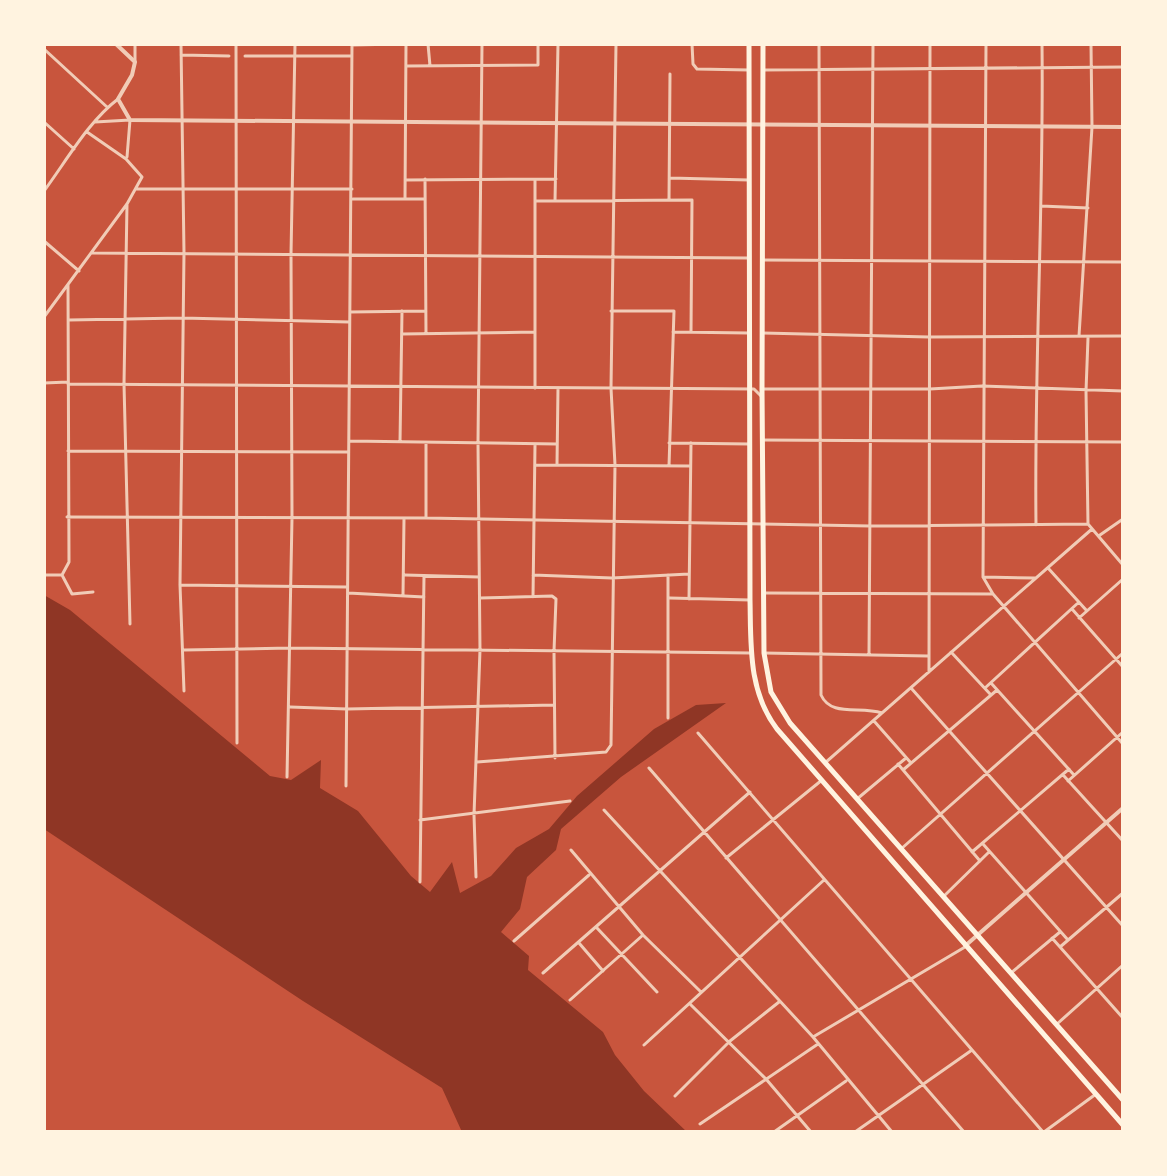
<svg xmlns="http://www.w3.org/2000/svg" width="1167" height="1176" font-family="Figtree,sans-serif">
<style>
.water{fill:#8f3625}
.lines{fill:none;stroke-linecap:round;stroke-linejoin:round}
.minor{stroke:#f1ccb7;stroke-width:3}
.tertiary{stroke:#f1ccb7;stroke-width:4}
.secondary{stroke:#fff3e0;stroke-width:5}
</style>
<rect width="100%" height="100%" fill="#c8553d"/>
<path class="water" d="M 44,595 L 70,610 L 270,776 L 291,780 L 321,760 L 320,788 L 358,811 L 411,876 L 430,892 L 452,862 L 460,893 L 491,876 L 516,848 L 549,829 L 577,796 L 654,729 L 696,705 L 726,703 L 621,777 L 561,829 L 556,850 L 527,877 L 520,909 L 501,932 L 529,956 L 528,970 L 603,1032 L 615,1055 L 644,1091 L 687,1132 L 462,1132 L 442,1088 L 303,1001 L 44,829 Z"/>
<g class="lines">
<path class="minor" d="M 135,44 L 135,62
M 181,44 L 184,253 L 180,585 L 184,691
M 236,44 L 237,743
M 428,44 L 430,66
M 692,44 L 693,64 L 697,69 L 749,70
M 819,44 L 821,695 C 831,717 859,706 882,713
M 986,44 L 983,577 L 993,594 L 1123,744
M 352,45 L 399,44
M 44,49 L 107,107
M 181,55 L 229,56
M 245,56 L 352,56
M 407,66 L 538,65 L 538,44
M 763,70 L 1123,67
M 44,122 L 74,149
M 95,122 L 130,120 L 127,157
M 670,178 L 749,180
M 425,179 L 426,334
M 405,180 L 556,179
M 535,181 L 535,388
M 136,189 L 352,189
M 44,191 C 67,160 88,122 118,99
M 405,198 L 406,44
M 353,199 L 425,199
M 669,200 L 670,74
M 535,201 L 692,200 L 691,332
M 555,201 L 558,44
M 127,204 L 124,384 L 130,624
M 1041,206 L 1088,208
M 44,241 L 79,271
M 92,253 L 748,258
M 763,260 L 1123,262
M 611,311 L 674,311 L 669,466
M 350,312 L 426,311
M 44,317 L 127,204 L 142,177 L 126,159 L 87,132
M 69,320 L 182,318 L 349,322
M 673,332 L 749,333
M 763,333 L 929,337 L 1123,336
M 402,334 L 535,332
M 1079,336 L 1092,127 L 1091,44
M 1088,338 L 1086,391 L 1088,524
M 44,383 L 68,382
M 68,384 L 754,389 L 761,396
M 763,389 L 930,389 L 982,386 L 1123,391
M 762,440 L 1123,442
M 349,441 L 557,444
M 400,442 L 402,311
M 426,443 L 426,518
M 669,443 L 750,444
M 68,451 L 348,452
M 557,464 L 558,388
M 535,465 L 690,466
M 67,517 L 426,518 L 870,526 L 1088,524
M 1088,524 L 1123,565
M 1036,525 C 1034,365 1044,204 1042,44
M 1100,535 L 1123,519
M 1048,568 L 1087,611
M 44,575 L 62,575 L 69,562 L 68,285
M 62,575 L 72,594 L 93,592
M 405,575 L 479,577
M 533,575 L 612,578 L 689,574
M 983,577 L 1035,578
M 180,585 L 347,587
M 348,593 L 424,597
M 765,593 L 993,594
M 403,595 L 404,519
M 533,597 L 535,445
M 480,598 L 552,596 L 556,599 L 554,651 L 555,758
M 670,598 L 750,600
M 689,599 L 691,443
M 1072,609 L 1123,667
M 1079,618 L 1123,579
M 184,650 L 290,648 L 751,653
M 951,652 L 991,695
M 764,653 L 928,656
M 869,655 L 873,44
M 929,672 L 930,44
M 991,683 L 1074,775
M 911,688 L 1123,926
M 985,688 L 1079,602
M 290,707 L 347,709 L 554,705
M 668,718 L 668,575
M 874,721 L 911,763
M 698,733 L 1043,1132
M 477,762 L 606,752 L 611,745 L 615,465 L 611,388 L 616,44
M 825,763 L 1092,529
M 898,764 L 980,861
M 649,768 L 964,1132
M 903,770 L 997,690
M 1064,776 L 1123,841
M 287,777 L 292,518 L 291,254 L 295,44
M 1068,781 L 1123,732
M 346,786 L 352,44
M 857,799 L 906,758
M 604,810 L 813,1037 L 892,1132
M 420,820 L 570,801
M 983,844 L 1068,940
M 901,849 L 1123,653
M 571,850 L 643,935 L 701,992
M 972,852 L 1069,769
M 726,858 L 822,780
M 476,877 L 474,815 L 480,650 L 478,443 L 482,44
M 420,882 L 424,576
M 943,897 L 989,852
M 597,928 L 657,992
M 1052,938 L 1123,1018
M 514,941 L 589,875
M 579,943 L 603,971
M 1060,947 L 1123,893
M 543,973 L 750,792
M 1011,973 L 1060,932
M 570,1000 L 643,935
M 690,1004 L 766,1079 L 811,1132
M 1057,1024 L 1123,965
M 813,1037 L 965,947
M 644,1045 L 824,880
M 675,1096 L 730,1041 L 779,1002
M 700,1124 L 818,1044
M 774,1132 L 846,1081
M 855,1132 L 972,1050
M 1044,1132 L 1096,1094"/>
<path class="tertiary" d="M 116,44 L 135,62 L 132,75 L 118,99 L 130,120 L 1123,127
M 965,946 L 1123,808"/>
<path class="secondary" d="M 749,44 L 750,600 C 751,645 748,691 777,729 L 1123,1125
M 763,44 L 762,389 L 764,653 L 771,692 L 790,723 L 1123,1100"/>
</g>
<rect width="1167" height="1176" fill="none" stroke="#fff3e0" stroke-width="92"/>
</svg>
